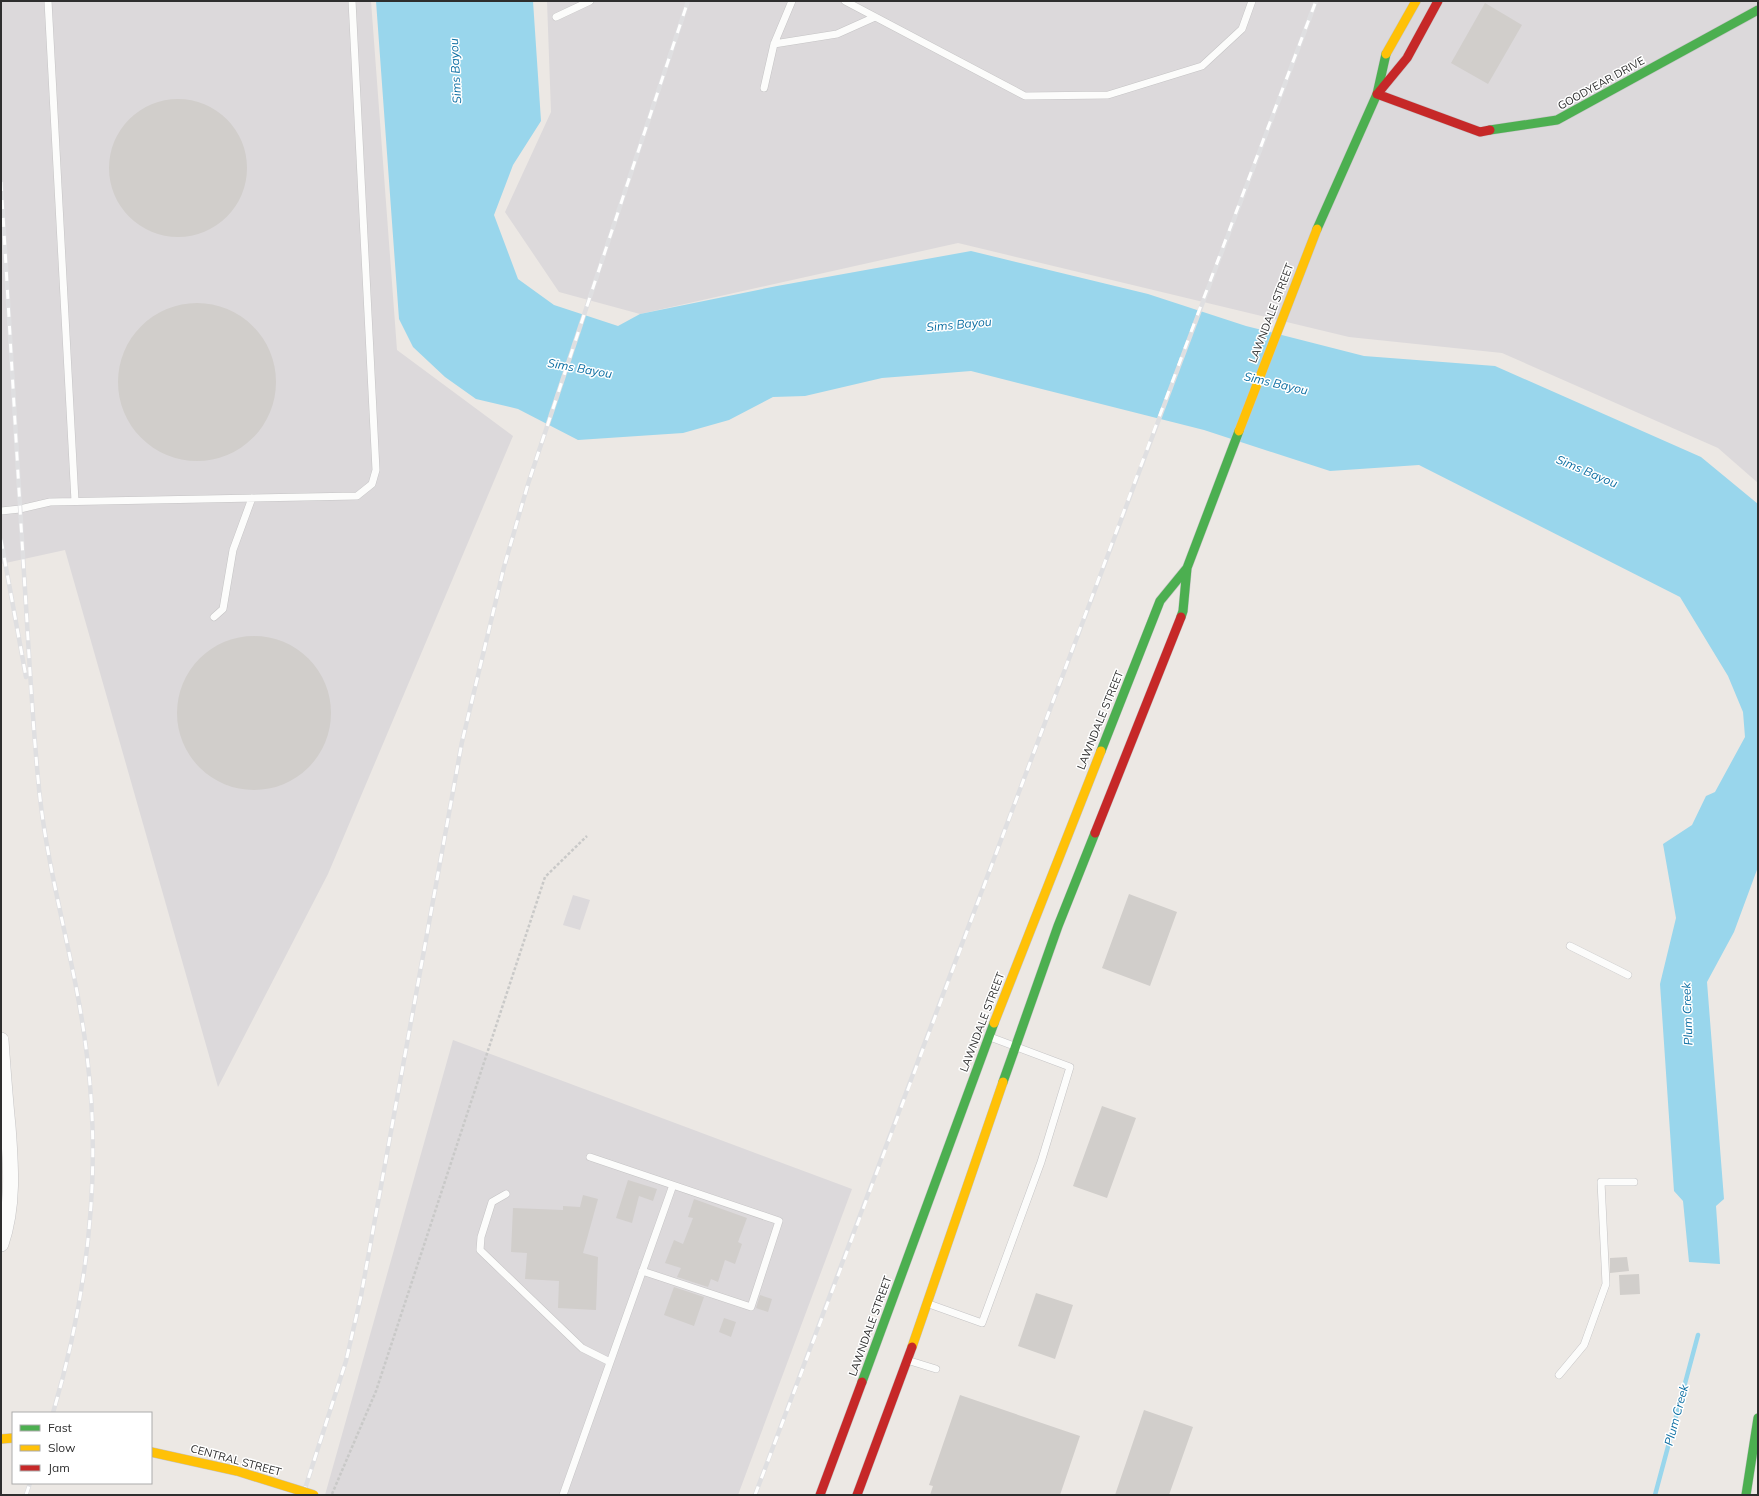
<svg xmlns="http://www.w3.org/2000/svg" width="1759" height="1496" font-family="Mulish,sans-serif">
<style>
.industrial{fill:#dcd9db}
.water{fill:#99d6ec}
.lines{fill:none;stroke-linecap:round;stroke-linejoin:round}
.stream{stroke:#99d6ec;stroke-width:4.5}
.building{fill:#d1cecb}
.lane-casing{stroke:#c5c4c5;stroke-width:8}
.street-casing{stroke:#c5c4c5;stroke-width:16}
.fast-casing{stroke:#c5c4c5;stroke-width:10}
.slow-casing{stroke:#c5c4c5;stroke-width:10}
.jam-casing{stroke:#c5c4c5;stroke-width:10}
.path{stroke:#c9c9c8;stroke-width:2.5;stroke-dasharray:3 2;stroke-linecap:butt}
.lane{stroke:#fcfcfb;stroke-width:7}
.street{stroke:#fcfcfb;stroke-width:15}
.fast{stroke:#4caf50;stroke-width:9}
.slow{stroke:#ffc107;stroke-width:9}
.jam{stroke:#c62828;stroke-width:9}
.rail-casing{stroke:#dfdfe1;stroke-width:4.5}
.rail{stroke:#fff;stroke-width:3;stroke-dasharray:9;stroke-linecap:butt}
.slow-bridge-casing{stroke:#c5c4c5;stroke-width:10;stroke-linecap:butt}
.slow-bridge{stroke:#ffc107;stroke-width:9}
.labels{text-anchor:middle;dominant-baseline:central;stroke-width:3;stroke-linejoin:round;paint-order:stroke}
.street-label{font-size:11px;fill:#2e2e2e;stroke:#fff}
.water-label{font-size:12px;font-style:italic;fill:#0d6fa3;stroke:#fff}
</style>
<rect width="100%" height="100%" fill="#ece8e4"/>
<path class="industrial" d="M 1,1 L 371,1 L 397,350 L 513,436 L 328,874 L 218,1087 L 65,550 L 1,564 Z
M 547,1 L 1758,1 L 1758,483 L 1718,448 L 1502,353 L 1349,337 L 958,243 L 640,314 L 559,292 L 505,212 L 551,112 Z
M 573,895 L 590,900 L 580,930 L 563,925 Z
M 453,1040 L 852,1189 L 738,1495 L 325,1495 Z"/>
<path class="water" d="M 376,1 L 533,1 L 541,121 L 513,165 L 494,215 L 518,279 L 554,305 L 618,326 L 640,314 L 777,286 L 971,251 L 1148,294 L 1246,326 L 1364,356 L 1495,366 L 1701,457 L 1758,504 L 1758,867 L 1734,932 L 1707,982 L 1724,1199 L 1716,1206 L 1720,1264 L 1689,1262 L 1683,1201 L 1674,1191 L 1660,984 L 1676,918 L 1663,844 L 1692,825 L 1706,796 L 1715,792 L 1745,737 L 1743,712 L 1728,676 L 1680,597 L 1419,465 L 1330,471 L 1204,430 L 971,371 L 882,378 L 805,396 L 773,397 L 729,420 L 683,433 L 578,440 L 518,409 L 476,399 L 445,377 L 413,347 L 399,319 Z"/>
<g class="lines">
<path class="stream" d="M 1655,1495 L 1698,1335"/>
</g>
<path class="building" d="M 1485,3 L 1522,25 L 1488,84 L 1451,63 Z
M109 168a69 69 0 1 1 138 0a69 69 0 1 1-138 0Z
M118 382a79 79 0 1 1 158 0a79 79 0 1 1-158 0Z
M177 713a77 77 0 1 1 154 0a77 77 0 1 1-154 0Z
M 1129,894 L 1177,912 L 1150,986 L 1102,968 Z
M 1102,1106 L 1136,1118 L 1107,1198 L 1073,1186 Z
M 628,1180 L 657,1189 L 653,1201 L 639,1196 L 632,1223 L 616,1218 Z
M 583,1195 L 598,1199 L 583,1253 L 598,1257 L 596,1310 L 558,1308 L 559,1281 L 525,1279 L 527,1253 L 511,1252 L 513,1208 L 563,1210 L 563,1206 L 580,1207 Z
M 694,1199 L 747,1218 L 738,1242 L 742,1244 L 735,1264 L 725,1260 L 718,1282 L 711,1279 L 708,1287 L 677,1277 L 681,1268 L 665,1263 L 674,1240 L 683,1244 L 693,1218 L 688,1217 Z
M 1627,1257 L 1629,1271 L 1610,1273 L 1610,1258 Z
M 1639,1274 L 1640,1294 L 1620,1295 L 1619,1275 Z
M 674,1287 L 704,1297 L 694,1326 L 664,1315 Z
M 1036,1293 L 1073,1305 L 1055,1359 L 1018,1346 Z
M 760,1295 L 772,1299 L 768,1312 L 756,1308 Z
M 724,1318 L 736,1322 L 731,1337 L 719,1332 Z
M 960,1395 L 1080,1436 L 1060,1495 L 930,1495 L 933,1486 L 929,1485 Z
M 1144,1410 L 1193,1427 L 1169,1495 L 1115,1495 Z"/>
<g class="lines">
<defs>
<path id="lane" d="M 48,1 L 75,501
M 845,1 L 1025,96 L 1108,95 L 1202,66 L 1242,29 L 1252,1
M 556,17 L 590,1
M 774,44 L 837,34 L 875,17
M 764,88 L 774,44 L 792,1
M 1,511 L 20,509 L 50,502 L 357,496 L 372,484 L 376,470 L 352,1
M 214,617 L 223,609 L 233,550 L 252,498
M 1570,946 L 1628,975
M 590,1157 L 779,1221 L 751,1307 L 642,1271
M 506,1194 L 492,1202 L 481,1237 L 480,1250 L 582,1348 L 610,1362
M 929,1304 L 982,1323 L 1041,1162 L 1070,1067 L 990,1037
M 910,1361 L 936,1369
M 1559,1375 L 1584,1345 L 1606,1284 L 1601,1182 L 1634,1182
M 563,1495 L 673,1185"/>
<path id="street" d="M 1,1040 C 3,1069 5,1097 8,1126 C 11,1166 14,1206 1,1244"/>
<path id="fast" d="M 1490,130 L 1557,120 L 1758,10
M 1317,229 L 1377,94 L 1386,54
M 1181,617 L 1183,611 L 1187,568 L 1239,431
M 1101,751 L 1160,601 L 1187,568
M 1003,1082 L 1058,926 L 1095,833
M 862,1382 L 994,1023
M 1746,1495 L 1758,1418"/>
<path id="slow" d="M 1386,54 L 1416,1
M 1239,431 L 1317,229
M 994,1023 L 1101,751
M 912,1347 L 1003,1082
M 1,1439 L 13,1438"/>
<path id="jam" d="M 1379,92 L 1407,58 L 1438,1
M 1377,94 L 1480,132 L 1490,130
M 1095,833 L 1181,617
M 820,1495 L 862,1382
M 857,1495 L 912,1347"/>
</defs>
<use href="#lane" class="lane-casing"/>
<use href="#street" class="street-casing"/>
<use href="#fast" class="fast-casing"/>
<use href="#slow" class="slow-casing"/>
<use href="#jam" class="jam-casing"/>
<path class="path" d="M 332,1494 L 376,1391 L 545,877 L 587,836"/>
<use href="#lane" class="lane"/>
<use href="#street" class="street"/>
<use href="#fast" class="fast"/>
<use href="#slow" class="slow"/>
<use href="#jam" class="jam"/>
<defs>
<path id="rail" d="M 1,182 C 9,313 16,444 24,574 C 29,649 32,724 40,798 C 50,885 77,969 87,1056 C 102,1176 87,1297 53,1413
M 1,540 L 26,677
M 26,1495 L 30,1483
M 303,1495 L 346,1361 L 361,1296 L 462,742 L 504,567 L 528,484 L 688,1
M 755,1495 C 944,998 1127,498 1316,1"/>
</defs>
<use href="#rail" class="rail-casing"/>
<use href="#rail" class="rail"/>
<defs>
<path id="slow-bridge" d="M 151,1452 L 237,1471 L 314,1495"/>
</defs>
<use href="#slow-bridge" class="slow-bridge-casing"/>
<use href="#slow-bridge" class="slow-bridge"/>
</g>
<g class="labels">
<g class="street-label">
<text transform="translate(1601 83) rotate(-29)">GOODYEAR DRIVE</text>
<text transform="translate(1271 313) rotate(-69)">LAWNDALE STREET</text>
<text transform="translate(1100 720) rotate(-68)">LAWNDALE STREET</text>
<text transform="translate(982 1022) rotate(-69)">LAWNDALE STREET</text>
<text transform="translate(870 1326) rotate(-70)">LAWNDALE STREET</text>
<text transform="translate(236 1460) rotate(15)">CENTRAL STREET</text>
</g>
<g class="water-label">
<text transform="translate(455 71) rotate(-93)">Sims Bayou</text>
<text transform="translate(959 324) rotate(-5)">Sims Bayou</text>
<text transform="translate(580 368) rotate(10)">Sims Bayou</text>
<text transform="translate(1276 383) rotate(13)">Sims Bayou</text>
<text transform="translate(1587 471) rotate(23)">Sims Bayou</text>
<text transform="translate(1687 1014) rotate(-92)">Plum Creek</text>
<text transform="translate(1676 1415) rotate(-75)">Plum Creek</text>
</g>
</g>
<rect width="1759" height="1496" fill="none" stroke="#2e2e2e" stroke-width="4"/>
<rect x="12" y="1412" width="140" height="72" fill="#ffffff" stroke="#ababab"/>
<rect x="20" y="1425" width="20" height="6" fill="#4caf50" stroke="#ababab"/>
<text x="48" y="1432" font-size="12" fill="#2e2e2e">Fast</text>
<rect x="20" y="1445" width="20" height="6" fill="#ffc107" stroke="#ababab"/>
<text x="48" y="1452" font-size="12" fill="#2e2e2e">Slow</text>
<rect x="20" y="1465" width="20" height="6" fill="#c62828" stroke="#ababab"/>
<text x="48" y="1472" font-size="12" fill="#2e2e2e">Jam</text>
</svg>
